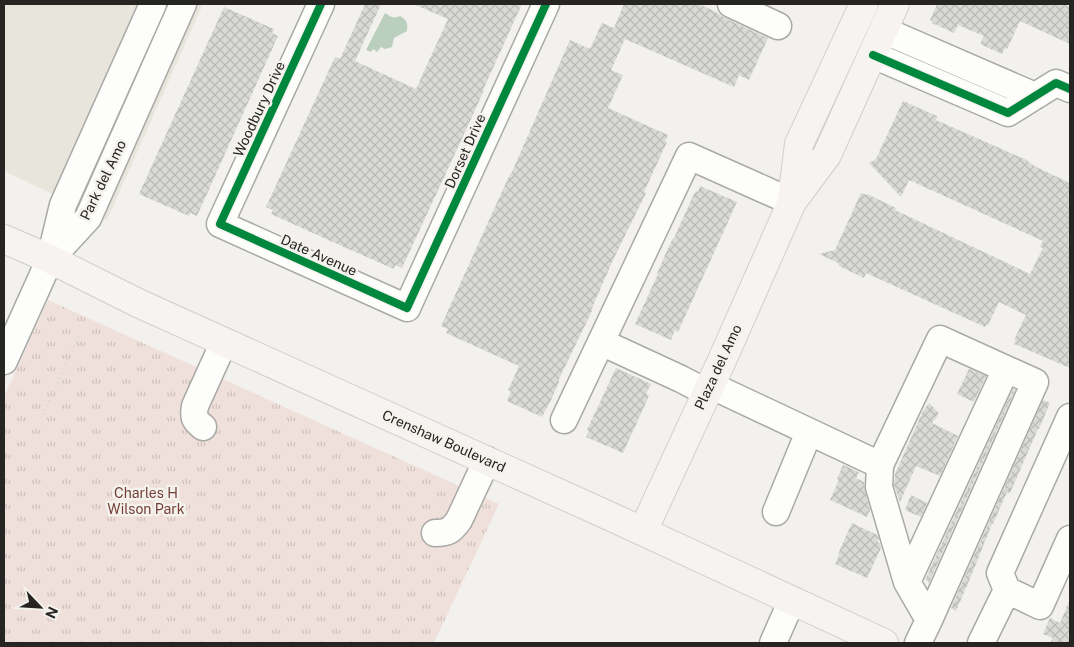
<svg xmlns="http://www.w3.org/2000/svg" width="1074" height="647" font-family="'Public Sans',sans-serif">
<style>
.built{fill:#e8e5dc}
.park{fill:url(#park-tufts)}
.water{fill:#bbcfbe}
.building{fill:url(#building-cross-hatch)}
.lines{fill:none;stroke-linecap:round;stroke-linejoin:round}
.minor-casing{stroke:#a9a9a6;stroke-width:29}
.major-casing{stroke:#cfcfcd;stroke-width:30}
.path{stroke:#d8d8d8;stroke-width:3;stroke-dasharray:1 4;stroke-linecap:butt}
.minor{stroke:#fdfdfc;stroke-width:26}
.major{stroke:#f6f3f0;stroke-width:28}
.cycleway-casing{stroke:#f4f2ec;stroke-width:11}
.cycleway{stroke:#00873e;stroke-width:8}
.labels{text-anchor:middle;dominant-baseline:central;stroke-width:5;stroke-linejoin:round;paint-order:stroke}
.street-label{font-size:14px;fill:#262523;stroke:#f4f2ec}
.park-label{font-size:14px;fill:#753f37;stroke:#f4f2ec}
</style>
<defs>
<pattern id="park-tufts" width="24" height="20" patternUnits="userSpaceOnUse" patternTransform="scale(1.25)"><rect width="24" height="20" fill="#f0e0dc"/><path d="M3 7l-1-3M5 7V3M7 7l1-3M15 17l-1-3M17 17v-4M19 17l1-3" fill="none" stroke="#cec0bc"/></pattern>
<pattern id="building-cross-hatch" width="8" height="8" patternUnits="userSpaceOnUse" patternTransform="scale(1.25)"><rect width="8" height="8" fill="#d9d9d7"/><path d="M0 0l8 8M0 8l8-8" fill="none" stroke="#babab8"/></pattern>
</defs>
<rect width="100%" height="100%" fill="#f2f1ee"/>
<path class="built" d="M 4,4 L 203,4 L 107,220 L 4,171 Z"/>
<path class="park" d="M 48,300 L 499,504 L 434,643 L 4,643 L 4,397 Z"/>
<path class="water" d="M 385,13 C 391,17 393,19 400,16 C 407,20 408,23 407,31 L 394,38 L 392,47 L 385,49 L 381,47 L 377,52 L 373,49 L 371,52 L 366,50 Z"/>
<path class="building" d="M 365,4 L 381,4 L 355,61 L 416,89 L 448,19 L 413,4 L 522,4 L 483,90 L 484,90 L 472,117 L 402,268 L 395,265 L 394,269 L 344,247 L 271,214 L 273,210 L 266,207 L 335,57 L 340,59 L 342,55 Z
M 624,4 L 699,4 L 714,11 L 725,18 L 768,38 L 749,80 L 739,75 L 734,87 L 625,39 L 611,70 L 623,75 L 608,108 L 668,135 L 665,141 L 667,142 L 644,192 L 646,193 L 613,260 L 592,308 L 591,310 L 592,311 L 559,379 L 559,382 L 551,400 L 542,417 L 507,401 L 511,391 L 508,390 L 519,366 L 446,333 L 448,329 L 441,326 L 510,174 L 511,174 L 570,40 L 590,49 L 602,23 L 614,28 Z
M 937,4 L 1063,4 L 1070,7 L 1070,44 L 1020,21 L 1007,49 L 1005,48 L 1002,54 L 980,44 L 984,36 L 958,25 L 954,33 L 932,23 L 933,22 L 930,20 Z
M 224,7 L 274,29 L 272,33 L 278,36 L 197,216 L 190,213 L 189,216 L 139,194 Z
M 903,101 L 937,116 L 936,120 L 1029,161 L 1028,162 L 1034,165 L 1034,166 L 1070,183 L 1070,368 L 1014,344 L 1016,340 L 1014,340 L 1026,315 L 999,302 L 988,325 L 987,324 L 985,327 L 866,273 L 864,278 L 839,266 L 838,263 L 819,254 L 835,250 L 861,193 L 867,195 L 867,194 L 896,208 L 895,210 L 1030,274 L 1043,248 L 1040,247 L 1043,241 L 909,180 L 901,197 L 869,163 L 876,159 Z
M 700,186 L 737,202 L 678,332 L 675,330 L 671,340 L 635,324 L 658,274 L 657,274 L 665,255 L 673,238 L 674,238 L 694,194 L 696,191 L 698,192 Z
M 616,368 L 651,384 L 646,394 L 649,396 L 623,453 L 586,437 L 589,431 L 587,430 Z
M 969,369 L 986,376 L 974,402 L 957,394 Z
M 1013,389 L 1015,390 L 927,587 L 929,582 L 925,580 Z
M 1043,400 L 1050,403 L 1039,429 L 1038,429 L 1010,493 L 1007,492 L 993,524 L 992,524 L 972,574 L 956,611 L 951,608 Z
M 929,403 L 939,413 L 932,423 L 958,436 L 940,476 L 916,466 L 900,502 L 894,485 L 895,474 L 923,411 Z
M 843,465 L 859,472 L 856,478 L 864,482 L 865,491 L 870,510 L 867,517 L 830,500 L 839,480 L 837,479 Z
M 911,495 L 927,503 L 921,517 L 905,510 Z
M 852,523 L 877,535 L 879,539 L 877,542 L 880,543 L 881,548 L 867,578 L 835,564 L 839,555 L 838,554 Z
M 1070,599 L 1070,643 L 1050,643 L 1053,638 L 1043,634 L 1050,618 L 1060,623 Z"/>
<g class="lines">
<defs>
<path id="minor" d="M 321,4 L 220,224 L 407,308 L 546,4
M 731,4 L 778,26
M 883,30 L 1035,96
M 873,55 L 1008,113 L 1056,83 L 1070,89
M 52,257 L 88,218 L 183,4
M 601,342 L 681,379 L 706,392
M 4,361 L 50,259 L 63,205 L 153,4
M 710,385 L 880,465 L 879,487 L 907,582
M 564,420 L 689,156 L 792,202
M 203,427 C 194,420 193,417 195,406 L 224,342
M 880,465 L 940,339 L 1006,369
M 776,512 L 809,432
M 435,533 C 448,533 451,531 459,520 L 487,460
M 1007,590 L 1000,573 L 1070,417
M 773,643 L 792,600
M 918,643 L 929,620 L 1035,382 L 1006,369 L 907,582 L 929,620
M 981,643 L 1007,590 L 1040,606 L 1070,539"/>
<path id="major" d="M 792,200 L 799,144 L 864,4
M 4,239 L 50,259 L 138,303 L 616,519 L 884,643
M 643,531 L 723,358 L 792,202 L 827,155 L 895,4"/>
</defs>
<use href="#minor" class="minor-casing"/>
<use href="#major" class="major-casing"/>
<path class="path" d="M 43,415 L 80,333"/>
<use href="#minor" class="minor"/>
<use href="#major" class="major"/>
<defs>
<path id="cycleway" d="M 321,4 L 220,224 L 407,308 L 546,4
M 873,55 L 1008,113 L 1056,83 L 1070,89"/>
</defs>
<use href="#cycleway" class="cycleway-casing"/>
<use href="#cycleway" class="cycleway"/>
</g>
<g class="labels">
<g class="street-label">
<text transform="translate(259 109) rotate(-65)">Woodbury Drive</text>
<text transform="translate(465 151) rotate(-66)">Dorset Drive</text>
<text transform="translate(103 180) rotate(-64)">Park del Amo</text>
<text transform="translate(319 255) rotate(24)">Date Avenue</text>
<text transform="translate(718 367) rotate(-65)">Plaza del Amo</text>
<text transform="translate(444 441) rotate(24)">Crenshaw Boulevard</text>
</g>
<g class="park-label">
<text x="146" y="493">Charles H<tspan x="146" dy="16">Wilson Park</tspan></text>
</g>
</g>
<rect width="1074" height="647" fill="none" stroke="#262523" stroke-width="10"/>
<g transform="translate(40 607) rotate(115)" stroke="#f4f2ec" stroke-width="4" paint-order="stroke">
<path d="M0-4L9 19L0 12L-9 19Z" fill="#262523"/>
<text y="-8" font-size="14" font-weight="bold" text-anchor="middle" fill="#262523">N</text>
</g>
</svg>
